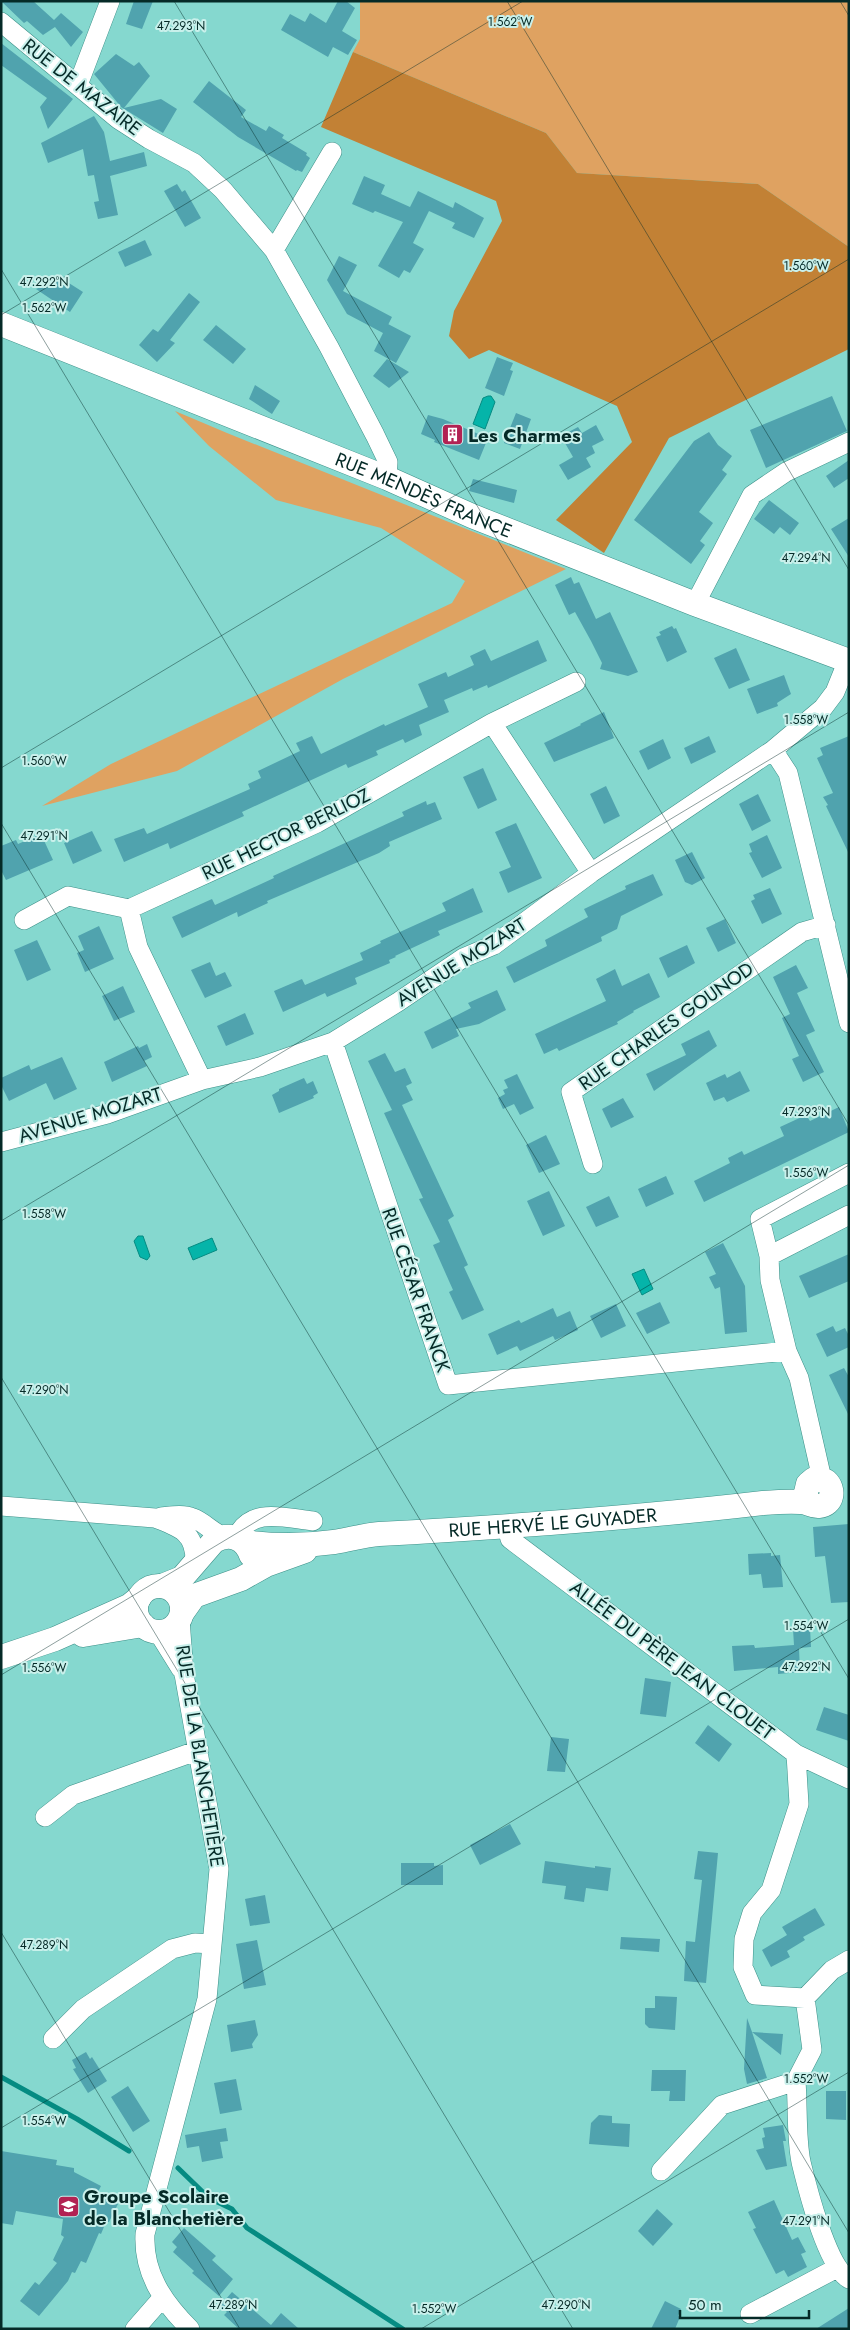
<svg xmlns="http://www.w3.org/2000/svg" width="850" height="2330" font-family="Jost,sans-serif">
<style>
.green{fill:#dfa261}
.forest{fill:#c28135}
.water{fill:#05b4a9;stroke:#058b82}
.lines{fill:none;stroke-linecap:round;stroke-linejoin:round}
.stream{stroke:#058b82;stroke-width:5}
.building{fill:#50a3ae}
.minor-casing{stroke:#3c9088;stroke-width:20}
.tertiary-casing{stroke:#3c9088;stroke-width:25}
.minor{stroke:#fff;stroke-width:19}
.tertiary{stroke:#fff;stroke-width:24}
.ticks{fill:none;stroke:#052a27;stroke-width:1;stroke-opacity:0.45}
.labels{text-anchor:middle;dominant-baseline:central;stroke-width:4;stroke-linejoin:round;paint-order:stroke}
.street-label{font-size:19px;fill:#052a27;stroke:#c9f0eb}
.poi-label{font-size:19px;font-weight:bold;fill:#052a27;stroke:#c9f0eb;text-anchor:start}
.ticks-label{font-size:12px;text-anchor:middle;fill:#052a27;stroke:#c9f0eb;stroke-width:4;stroke-linejoin:round;paint-order:stroke}
</style>
<rect width="100%" height="100%" fill="#85d8cf"/>
<path class="green" d="M 360,1 L 849,1 L 849,247 L 758,184 L 577,173 L 546,133 L 353,52 L 360,39 Z
M 175,411 L 227,433 L 566,569 L 343,679 L 177,771 L 42,806 L 111,764 L 452,603 L 465,581 L 381,528 L 276,500 L 209,446 Z"/>
<path class="forest" d="M 353,52 L 546,133 L 577,173 L 758,184 L 849,247 L 849,349 L 669,438 L 604,553 L 556,520 L 632,442 L 617,406 L 489,350 L 469,359 L 449,336 L 454,311 L 502,221 L 496,201 L 321,127 Z"/>
<path class="water" d="M 488,396 L 491,396 L 495,402 L 485,429 L 473,424 L 483,398 Z
M 138,1236 L 143,1236 L 150,1256 L 147,1260 L 140,1257 L 134,1241 Z
M 212,1238 L 217,1250 L 193,1260 L 188,1248 Z
M 644,1269 L 653,1289 L 642,1295 L 632,1274 Z"/>
<g class="lines">
<path class="stream" d="M 1,2077 L 77,2119 L 129,2151
M 178,2168 L 209,2198 L 232,2209 L 247,2228 L 403,2329"/>
</g>
<path class="building" d="M 1,1 L 33,1 L 54,20 L 61,13 L 83,32 L 71,47 L 55,27 L 43,35 L 27,21 L 24,23 Z
M 134,1 L 153,1 L 142,29 L 126,24 Z
M 338,1 L 346,1 L 355,8 L 342,31 L 357,40 L 348,55 L 333,47 L 328,57 L 281,30 L 290,14 L 305,22 L 310,13 L 326,23 Z
M 1,43 L 73,99 L 48,129 L 40,107 L 47,98 L 1,65 Z
M 116,54 L 134,66 L 139,62 L 150,76 L 124,108 L 161,99 L 177,109 L 163,133 L 121,107 L 94,74 Z
M 209,81 L 246,110 L 241,117 L 266,131 L 269,126 L 284,135 L 282,138 L 307,153 L 306,155 L 310,158 L 302,172 L 297,170 L 296,171 L 238,137 L 193,102 Z
M 94,116 L 104,132 L 110,161 L 144,152 L 147,166 L 110,176 L 118,215 L 98,219 L 94,202 L 99,201 L 94,175 L 88,176 L 83,149 L 48,163 L 41,143 Z
M 364,176 L 385,185 L 381,194 L 410,207 L 418,191 L 453,208 L 455,202 L 484,218 L 474,238 L 452,228 L 455,223 L 429,211 L 413,243 L 424,249 L 410,273 L 404,270 L 399,278 L 378,266 L 403,222 L 375,211 L 373,213 L 352,204 Z
M 177,184 L 182,192 L 185,190 L 201,218 L 185,227 L 164,191 Z
M 145,240 L 152,255 L 125,267 L 118,252 Z
M 339,256 L 357,265 L 343,291 L 392,317 L 387,327 L 388,324 L 411,336 L 396,363 L 374,351 L 383,333 L 347,314 L 327,280 Z
M 61,278 L 83,292 L 70,312 L 36,289 Z
M 189,293 L 200,302 L 170,340 L 175,343 L 157,362 L 139,345 L 153,329 L 158,332 Z
M 216,325 L 246,349 L 233,364 L 203,340 Z
M 497,357 L 513,363 L 510,370 L 513,371 L 504,396 L 485,388 Z
M 387,359 L 409,372 L 389,388 L 373,376 Z
M 255,385 L 280,401 L 272,414 L 249,399 Z
M 832,396 L 847,431 L 766,468 L 750,430 Z
M 516,413 L 531,419 L 520,449 L 504,443 Z
M 428,415 L 443,419 L 488,438 L 479,460 L 434,442 L 435,440 L 421,434 Z
M 596,425 L 604,440 L 592,446 L 595,453 L 586,458 L 591,467 L 568,480 L 559,465 L 573,457 L 561,436 L 578,427 L 582,433 Z
M 709,432 L 718,445 L 732,456 L 722,470 L 727,474 L 699,512 L 713,523 L 700,541 L 705,545 L 691,564 L 634,520 L 694,441 Z
M 849,460 L 849,478 L 834,488 L 826,476 Z
M 473,479 L 517,490 L 514,503 L 469,491 Z
M 769,500 L 799,523 L 790,535 L 780,527 L 774,534 L 754,519 Z
M 849,518 L 849,557 L 831,529 Z
M 571,577 L 574,584 L 579,582 L 596,619 L 610,612 L 638,672 L 628,676 L 600,669 L 602,663 L 591,641 L 575,612 L 569,615 L 555,585 Z
M 672,626 L 674,629 L 676,628 L 687,652 L 667,662 L 656,637 L 661,635 L 659,632 Z
M 538,640 L 547,661 L 488,688 L 487,685 L 473,691 L 472,688 L 444,700 L 449,712 L 419,725 L 422,735 L 405,743 L 403,739 L 376,751 L 378,755 L 348,768 L 346,764 L 242,812 L 244,816 L 170,849 L 168,843 L 124,862 L 114,839 L 144,828 L 147,834 L 250,789 L 248,784 L 261,778 L 258,771 L 300,751 L 296,743 L 312,736 L 321,754 L 384,724 L 385,726 L 428,707 L 418,684 L 446,672 L 448,677 L 474,665 L 470,656 L 485,649 L 491,661 Z
M 736,648 L 750,680 L 729,689 L 714,658 Z
M 784,675 L 791,694 L 777,703 L 778,706 L 757,714 L 747,689 Z
M 604,712 L 614,738 L 554,762 L 544,743 L 581,725 L 580,724 Z
M 709,736 L 716,752 L 691,764 L 684,748 Z
M 849,736 L 849,854 L 826,806 L 828,805 L 823,797 L 833,793 L 817,758 L 823,755 L 820,748 Z
M 663,739 L 671,758 L 648,770 L 639,751 Z
M 483,768 L 497,800 L 478,809 L 463,777 Z
M 606,786 L 620,816 L 604,824 L 590,794 Z
M 758,794 L 771,821 L 752,831 L 739,804 Z
M 426,801 L 427,805 L 435,802 L 442,819 L 389,842 L 390,846 L 379,853 L 267,901 L 268,903 L 238,917 L 237,912 L 182,938 L 172,917 L 212,899 L 215,905 L 274,878 L 273,876 L 404,816 L 402,812 Z
M 516,823 L 542,878 L 508,893 L 499,872 L 511,867 L 495,832 Z
M 92,831 L 102,851 L 73,864 L 64,843 Z
M 41,834 L 53,860 L 6,880 L 1,870 L 1,846 L 16,840 L 18,844 Z
M 767,835 L 782,868 L 762,878 L 749,853 L 752,852 L 749,844 Z
M 692,852 L 705,878 L 692,885 L 685,882 L 675,860 Z
M 653,874 L 663,895 L 621,916 L 617,929 L 601,937 L 602,941 L 514,983 L 506,967 L 547,946 L 545,940 L 588,917 L 584,909 L 626,889 L 625,886 Z
M 473,888 L 483,912 L 438,931 L 440,935 L 395,956 L 396,957 L 389,960 L 390,963 L 355,978 L 357,984 L 327,997 L 325,993 L 283,1012 L 274,991 L 302,979 L 305,985 L 363,960 L 360,953 L 381,943 L 380,941 L 446,911 L 442,903 Z
M 770,888 L 782,914 L 762,924 L 751,901 L 755,899 L 753,895 Z
M 725,919 L 736,943 L 718,952 L 706,928 Z
M 99,926 L 114,959 L 85,972 L 77,953 L 84,950 L 78,936 Z
M 37,940 L 51,970 L 27,981 L 14,950 Z
M 687,945 L 695,963 L 668,978 L 659,958 Z
M 210,962 L 216,976 L 225,972 L 232,986 L 205,998 L 191,970 Z
M 796,965 L 808,988 L 797,993 L 815,1031 L 806,1035 L 824,1072 L 803,1082 L 792,1059 L 799,1056 L 782,1018 L 790,1014 L 773,977 Z
M 615,969 L 622,986 L 649,973 L 660,997 L 633,1011 L 634,1012 L 617,1022 L 618,1024 L 559,1051 L 557,1048 L 544,1054 L 535,1034 L 606,1001 L 596,979 Z
M 123,986 L 135,1012 L 114,1021 L 102,996 Z
M 497,990 L 506,1010 L 479,1024 L 456,1029 L 459,1036 L 432,1049 L 424,1032 L 471,1008 L 468,1003 Z
M 245,1013 L 254,1034 L 226,1046 L 217,1026 Z
M 709,1030 L 717,1046 L 654,1091 L 646,1074 L 686,1055 L 681,1044 Z
M 147,1044 L 152,1057 L 144,1061 L 147,1066 L 112,1082 L 104,1062 L 138,1046 L 139,1048 Z
M 385,1053 L 395,1072 L 405,1068 L 412,1083 L 406,1086 L 413,1100 L 402,1105 L 454,1216 L 448,1220 L 468,1265 L 464,1267 L 484,1310 L 462,1320 L 449,1292 L 453,1290 L 433,1245 L 440,1242 L 419,1199 L 423,1198 L 384,1113 L 392,1110 L 368,1061 Z
M 62,1057 L 77,1089 L 54,1100 L 46,1083 L 9,1101 L 1,1085 L 1,1078 L 29,1065 L 31,1070 Z
M 740,1071 L 750,1091 L 727,1102 L 724,1097 L 714,1101 L 706,1083 L 725,1074 L 727,1078 Z
M 517,1074 L 534,1108 L 520,1115 L 514,1104 L 503,1109 L 498,1098 L 505,1094 L 503,1090 L 508,1088 L 504,1080 Z
M 304,1078 L 307,1084 L 313,1081 L 318,1093 L 313,1096 L 314,1098 L 279,1113 L 272,1095 L 279,1091 L 279,1089 Z
M 623,1098 L 634,1117 L 611,1128 L 602,1109 Z
M 839,1107 L 849,1132 L 704,1202 L 694,1181 L 730,1163 L 728,1158 L 742,1151 L 744,1155 L 784,1136 L 780,1127 L 806,1115 L 810,1121 Z
M 546,1135 L 560,1164 L 539,1173 L 526,1145 Z
M 666,1176 L 674,1194 L 646,1207 L 638,1189 Z
M 549,1191 L 565,1226 L 543,1236 L 527,1201 Z
M 609,1196 L 619,1217 L 596,1227 L 586,1207 Z
M 723,1243 L 745,1286 L 747,1332 L 725,1334 L 720,1287 L 715,1289 L 709,1277 L 716,1274 L 705,1252 Z
M 849,1254 L 849,1281 L 809,1298 L 799,1276 Z
M 660,1302 L 670,1323 L 647,1334 L 636,1313 Z
M 616,1304 L 626,1326 L 601,1338 L 590,1316 Z
M 553,1308 L 557,1317 L 570,1311 L 578,1330 L 555,1340 L 553,1336 L 520,1351 L 517,1346 L 497,1355 L 488,1334 L 519,1320 L 521,1323 Z
M 833,1326 L 836,1332 L 845,1328 L 849,1336 L 849,1347 L 827,1357 L 816,1334 Z
M 844,1368 L 849,1377 L 849,1416 L 829,1375 Z
M 849,1524 L 849,1602 L 831,1603 L 825,1556 L 815,1557 L 813,1527 Z
M 771,1553 L 771,1556 L 780,1555 L 783,1587 L 763,1588 L 761,1574 L 749,1575 L 748,1554 Z
M 810,1628 L 811,1647 L 799,1648 L 800,1672 L 778,1674 L 778,1667 L 734,1671 L 732,1646 L 754,1645 L 755,1648 L 794,1645 L 793,1629 Z
M 645,1678 L 671,1682 L 666,1717 L 640,1714 Z
M 824,1707 L 849,1715 L 849,1741 L 816,1730 Z
M 708,1725 L 732,1744 L 719,1762 L 695,1743 Z
M 551,1737 L 569,1739 L 565,1772 L 547,1771 Z
M 510,1824 L 521,1844 L 480,1865 L 470,1845 Z
M 698,1851 L 718,1853 L 706,1983 L 684,1981 L 686,1941 L 695,1942 L 702,1880 L 694,1879 Z
M 545,1861 L 595,1868 L 595,1866 L 611,1868 L 608,1891 L 586,1888 L 584,1902 L 564,1899 L 566,1886 L 542,1883 Z
M 401,1863 L 434,1863 L 434,1866 L 443,1865 L 443,1885 L 401,1885 Z
M 265,1895 L 270,1923 L 250,1926 L 245,1899 Z
M 815,1908 L 825,1925 L 803,1937 L 805,1940 L 787,1951 L 790,1957 L 771,1967 L 762,1950 L 787,1935 L 782,1927 Z
M 621,1937 L 660,1939 L 659,1952 L 620,1949 Z
M 257,1940 L 266,1985 L 244,1989 L 236,1944 Z
M 655,1996 L 677,1997 L 675,2030 L 649,2028 L 645,2024 L 645,2008 L 655,2008 Z
M 747,2018 L 752,2032 L 783,2034 L 781,2055 L 752,2032 L 767,2078 L 747,2084 L 744,2069 Z
M 255,2020 L 258,2035 L 252,2044 L 253,2048 L 231,2052 L 227,2025 Z
M 86,2052 L 90,2059 L 92,2057 L 107,2081 L 88,2093 L 73,2069 L 76,2068 L 72,2060 Z
M 652,2070 L 686,2070 L 685,2101 L 669,2101 L 670,2091 L 651,2091 Z
M 236,2079 L 242,2110 L 220,2114 L 214,2083 Z
M 128,2086 L 150,2121 L 133,2132 L 111,2097 Z
M 826,2091 L 846,2091 L 846,2120 L 826,2119 Z
M 599,2115 L 612,2116 L 612,2123 L 630,2124 L 629,2147 L 589,2144 L 591,2123 Z
M 783,2125 L 786,2141 L 783,2141 L 787,2166 L 766,2170 L 756,2150 L 764,2148 L 762,2138 L 765,2137 L 763,2128 Z
M 226,2128 L 228,2141 L 220,2142 L 223,2158 L 202,2162 L 199,2146 L 187,2148 L 185,2135 Z
M 1,2151 L 57,2160 L 56,2165 L 74,2168 L 74,2172 L 101,2186 L 97,2194 L 118,2204 L 109,2222 L 106,2222 L 101,2234 L 99,2233 L 86,2263 L 81,2261 L 75,2273 L 72,2272 L 68,2281 L 39,2316 L 20,2301 L 35,2282 L 39,2285 L 57,2263 L 53,2260 L 64,2237 L 61,2235 L 63,2219 L 16,2211 L 13,2225 L 1,2223 Z
M 774,2200 L 792,2240 L 798,2237 L 806,2252 L 801,2254 L 807,2267 L 788,2277 L 784,2270 L 776,2274 L 753,2229 L 756,2228 L 748,2212 Z
M 657,2209 L 673,2224 L 653,2246 L 638,2231 Z
M 184,2228 L 216,2256 L 212,2260 L 233,2279 L 219,2296 L 192,2273 L 194,2271 L 173,2252 L 177,2247 L 172,2242 Z
M 232,2292 L 271,2325 L 281,2313 L 299,2329 L 239,2329 L 224,2315 L 227,2312 L 220,2306 Z
M 665,2301 L 681,2309 L 678,2316 L 680,2317 L 675,2329 L 651,2329 Z
M 849,2308 L 849,2329 L 816,2329 Z"/>
<g class="lines">
<defs>
<path id="minor" d="M 1,22 L 118,119 L 149,139 L 194,163 L 223,190 L 274,250 L 329,347 L 375,435 L 388,462 L 387,478
M 78,85 L 110,1
M 274,250 L 332,152
M 695,604 L 752,495 L 786,472 L 849,442
M 492,723 L 576,682
M 773,750 L 788,773 L 849,1023
M 24,920 L 68,896 L 129,909
M 333,1042 L 448,1385 L 787,1351
M 202,1080 L 138,947 L 129,909 L 317,823 L 492,723 L 591,873
M 1,1142 L 107,1114 L 202,1080 L 260,1067 L 333,1042 L 398,1002 L 463,958 L 494,945 L 591,873 L 773,750 L 823,708 L 835,692 L 848,660
M 593,1164 L 571,1092 L 802,932 L 826,925
M 769,1256 L 849,1215
M 822,1479 L 799,1378 L 787,1351 L 770,1280 L 769,1256 L 760,1219 L 849,1173
M 1,1506 L 155,1518 C 180,1527 196,1533 195,1563
M 161,1517 C 172,1516 183,1514 193,1518 C 204,1522 212,1532 224,1537
M 507,1527 L 510,1539 L 796,1754 L 849,1779
M 236,1538 C 251,1506 284,1518 313,1521
M 180,1619 L 184,1674 L 219,1869 L 207,1999 L 145,2234 C 143,2273 163,2302 190,2329
M 158,1632 L 181,1669
M 796,1754 L 799,1804 L 771,1890 L 752,1913 L 744,1939 L 743,1967 L 755,1995 L 805,1998
M 45,1817 L 73,1795 L 199,1750
M 53,2039 L 83,2009 L 172,1949 L 195,1943 L 212,1944
M 796,2081 C 798,2107 796,2137 801,2162 C 807,2187 827,2267 849,2279
M 796,2081 L 812,2050 L 805,1998 L 832,1970 L 849,1960
M 661,2171 L 722,2105 L 796,2081
M 750,2314 L 837,2268
M 135,2329 L 163,2297"/>
<g id="tertiary">
<path id="s1" d="M 1,324 L 387,478 L 472,516 L 695,604 L 849,661"/>
<path id="s2" d="M 244,1542 C 273,1546 305,1546 334,1542 C 349,1540 364,1535 379,1534 C 508,1527 635,1518 763,1503 C 776,1502 789,1501 801,1502 C 807,1502 813,1507 819,1506 C 833,1505 835,1489 826,1481 L 814,1479 L 808,1484 L 805,1497 L 811,1504"/>
<path d="M 162,1586 L 182,1578 L 214,1541 C 230,1532 245,1538 251,1555"/>
<circle cx="159" cy="1609" r="23"/>
<path d="M 182,1613 L 194,1596 L 241,1579 L 266,1565 L 305,1551"/>
<path d="M 83,1635 L 143,1625"/>
<path d="M 1,1657 L 55,1639 L 129,1606 L 139,1598"/>
</g>
</defs>
<use href="#minor" class="minor-casing"/>
<use href="#tertiary" class="tertiary-casing"/>
<use href="#minor" class="minor"/>
<use href="#tertiary" class="tertiary"/>
</g>
<path class="ticks" d="M 174,1 L 849,1125M 507,1 L 849,570M 840,1 L 849,16M 1,269 L 849,1679M 1,315 L 523,1M 1,768 L 849,259M 1,823 L 849,2233M 1,1221 L 849,712M 1,1377 L 573,2329M 1,1675 L 849,1165M 1,1932 L 240,2329M 1,2128 L 849,1619M 421,2329 L 849,2072"/>
<defs>
<symbol id="building-square" viewBox="-11 -11 22 22"><rect x="-9" y="-9" width="18" height="18" rx="4" fill="#b22253" stroke="#c9f0eb"/><path d="M-4-6H4V6H1V3H-1V6H-4ZM-2.5-4.3h1.7v1.8h-1.7ZM.8-4.3h1.7v1.8H.8ZM-2.5-1h1.7V.8h-1.7ZM.8-1h1.7V.8H.8Z" fill="#fff"/></symbol>
<symbol id="school-square" viewBox="-11 -11 22 22"><rect x="-9" y="-9" width="18" height="18" rx="4" fill="#b22253" stroke="#c9f0eb"/><path d="M0-5L7-2L0 1L-7-2ZM-4 1L0 2.5L4 1V4Q0 6-4 4Z" fill="#fff"/></symbol>
</defs>
<g fill-rule="evenodd">
<use href="#building-square" x="440" y="422" width="25" height="25"/>
<use href="#school-square" x="56" y="2194" width="25" height="25"/>
</g>
<g class="labels">
<g class="street-label">
<text transform="translate(82 87) rotate(38)">RUE DE MAZAIRE</text>
<text stroke="none"><textPath href="#s1" startOffset="456">RUE MENDÈS FRANCE</textPath></text>
<text transform="translate(286 834) rotate(-26)">RUE HECTOR BERLIOZ</text>
<text transform="translate(461 962) rotate(-32)">AVENUE MOZART</text>
<text transform="translate(666 1026) rotate(-35)">RUE CHARLES GOUNOD</text>
<text transform="translate(90 1115) rotate(-17)">AVENUE MOZART</text>
<text transform="translate(416 1290) rotate(71)">RUE CÉSAR FRANCK</text>
<text stroke="none"><textPath href="#s2" startOffset="310">RUE HERVÉ LE GUYADER</textPath></text>
<text transform="translate(672 1660) rotate(37)">ALLÉE DU PÈRE JEAN CLOUET</text>
<text transform="translate(200 1756) rotate(81)">RUE DE LA BLANCHETIÈRE</text>
</g>
<g class="poi-label">
<text x="468" y="435">Les Charmes</text>
<text x="84" y="2196">Groupe Scolaire<tspan x="84" dy="22">de la Blanchetière</tspan></text>
</g>
</g>
<g class="ticks-label">
<text x="510" y="26">1.562°W</text>
<text x="181" y="30">47.293°N</text>
<text x="806" y="270">1.560°W</text>
<text x="44" y="286">47.292°N</text>
<text x="44" y="312">1.562°W</text>
<text x="806" y="562">47.294°N</text>
<text x="806" y="724">1.558°W</text>
<text x="44" y="765">1.560°W</text>
<text x="44" y="840">47.291°N</text>
<text x="806" y="1116">47.293°N</text>
<text x="806" y="1177">1.556°W</text>
<text x="44" y="1218">1.558°W</text>
<text x="44" y="1394">47.290°N</text>
<text x="806" y="1630">1.554°W</text>
<text x="806" y="1671">47.292°N</text>
<text x="44" y="1672">1.556°W</text>
<text x="44" y="1949">47.289°N</text>
<text x="806" y="2083">1.552°W</text>
<text x="44" y="2125">1.554°W</text>
<text x="806" y="2225">47.291°N</text>
<text x="233" y="2309">47.289°N</text>
<text x="566" y="2309">47.290°N</text>
<text x="434" y="2313">1.552°W</text>
</g>
<rect width="850" height="2330" fill="none" stroke="#052a27" stroke-width="5"/>
<path d="M680 2310v8h129v-8" fill="none" stroke="#052a27" stroke-width="2.5"/>
<text x="688" y="2310" font-size="15" fill="#052a27" stroke="#c9f0eb" stroke-width="4" paint-order="stroke">50 m</text>
</svg>
